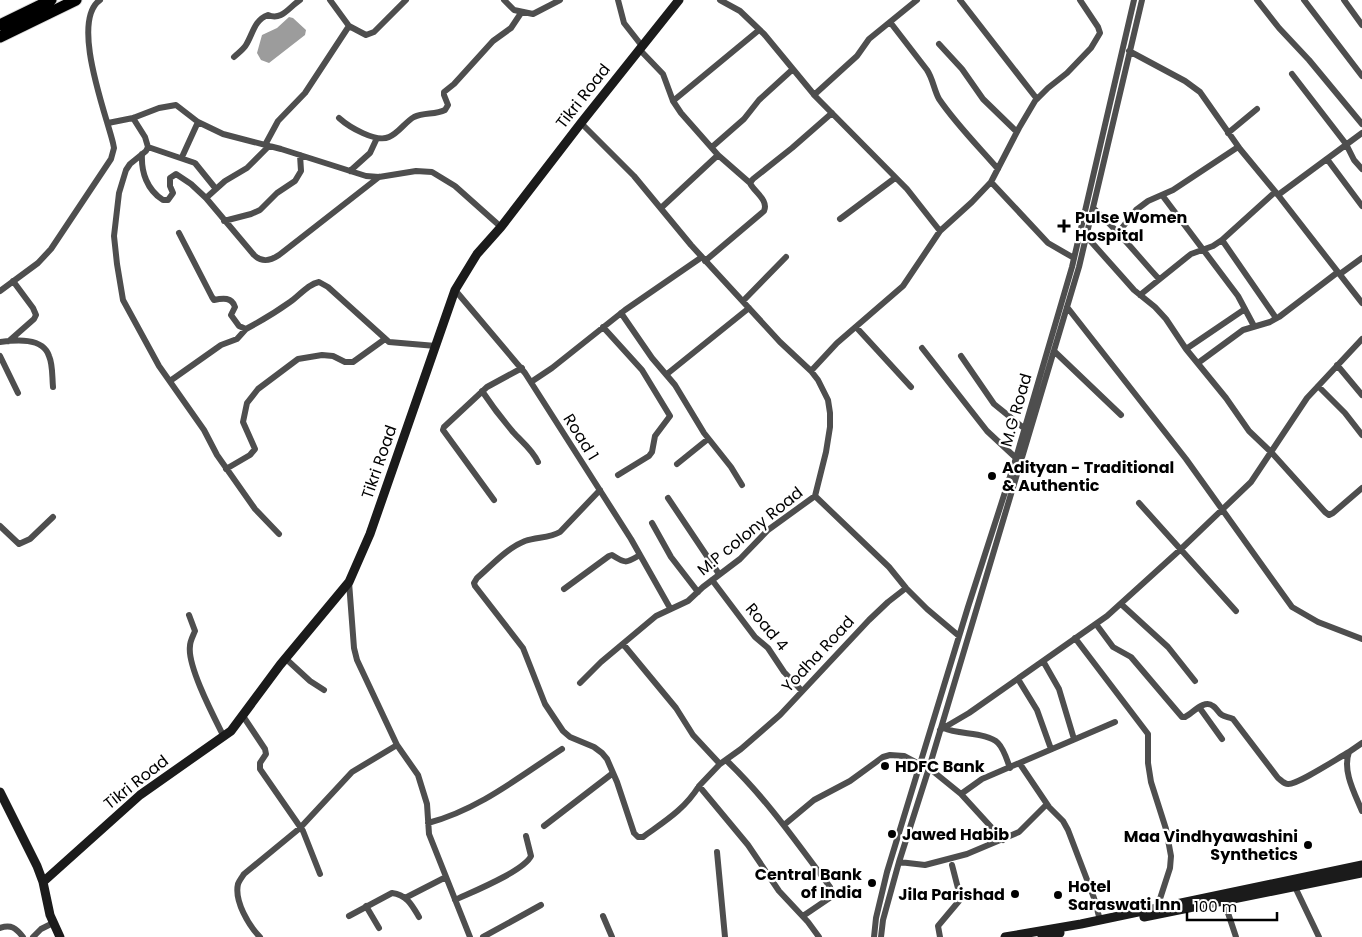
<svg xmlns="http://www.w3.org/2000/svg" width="1362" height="937" font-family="Poppins,sans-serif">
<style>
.water{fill:#9c9c9c}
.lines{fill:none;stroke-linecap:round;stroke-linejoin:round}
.highway-casing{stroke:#dbdbdb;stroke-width:13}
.street{stroke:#4e4e4e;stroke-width:6}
.secondary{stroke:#1b1b1b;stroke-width:9}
.highway{stroke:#000;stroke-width:11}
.poi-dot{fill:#000;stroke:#fff;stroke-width:2}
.labels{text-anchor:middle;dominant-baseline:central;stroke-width:4.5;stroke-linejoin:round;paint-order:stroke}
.street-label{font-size:16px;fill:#000;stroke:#fff}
.poi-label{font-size:16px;font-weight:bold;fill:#000;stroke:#fff;text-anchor:start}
</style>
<rect width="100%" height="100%" fill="#fff"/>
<path class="water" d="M 289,17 L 293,18 L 306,30 L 305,35 L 269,63 L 261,60 L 257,53 L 262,35 L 277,28 Z"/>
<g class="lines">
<defs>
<path id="highway" d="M 0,25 L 51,0
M 0,37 L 76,0"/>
</defs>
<use href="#highway" class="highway-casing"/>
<path class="street" d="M 330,0 L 349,26 L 366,35 L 374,32 L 406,0
M 504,0 L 514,10 L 533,14 L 560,0
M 618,0 L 624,23 L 642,46
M 720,0 L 740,11 L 764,34 L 816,97 L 907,189 L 940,231
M 960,0 L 1037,99
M 1257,0 L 1279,28 L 1309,60 L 1362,124
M 1304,0 L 1362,76
M 1344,0 L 1362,25
M 890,22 L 927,70 C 933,79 934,90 939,99 C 956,124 978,146 998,169
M 939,44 L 962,69 L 983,99 L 1017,132
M 640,50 L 663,74 L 673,101 L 681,113 L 718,155 L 750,183
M 1129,51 L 1185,81 L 1200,92 L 1240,149 L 1278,195 L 1362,303
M 234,57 C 238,53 243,50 246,45 C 253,34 254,20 268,15 C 282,21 289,7 300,0
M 1292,74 L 1346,144 L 1354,160 L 1362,169
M 814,95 L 857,56 L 869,39 L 917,0
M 673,101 L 759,30
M 133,118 L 145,137 L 148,147 L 146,151 L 130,164 L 126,170 L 119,193 L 114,236 L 117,264 L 123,300 L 159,366 L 204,430 L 217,455 L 255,509 L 279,534
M 339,118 C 349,127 376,143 389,137 C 399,133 405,122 414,117 C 424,112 435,115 445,110 L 448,105 L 444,95 L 444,92 L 454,84 L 493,41 L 511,28 L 521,13
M 108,123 L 133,118 L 159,108 L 176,105 L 198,122 L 223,134 L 281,149 L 366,176 L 379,177 L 416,171 L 432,172 L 455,186 L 501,227
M 581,123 L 634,176 L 691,245 L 780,342 L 811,371 L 818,380 L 828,400 L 830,413 L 830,427 L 826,452 L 815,496
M 1228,133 L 1257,109
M 265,145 L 278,121 L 305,93 L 349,26
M 148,147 L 195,163 L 216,189
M 712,147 L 744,119 L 759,100 L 793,69
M 142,154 C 141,172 147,190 163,200 L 168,200 L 173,193 L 170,186 L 170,178 L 176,174 L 191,184 L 206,198 L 254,255 C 262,263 270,261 279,255 L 379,177
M 182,157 L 198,122
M 1327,159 L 1362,206
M 350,171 L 370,153 L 377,138
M 991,182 L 1048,243 L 1074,258
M 1162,195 L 1238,296 L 1254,326
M 1278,195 L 1362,133
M 206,198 L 225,181 L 247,168 L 269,146
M 661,208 L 718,155
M 1093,208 C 1117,229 1137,255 1159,279
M 840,219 L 895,178
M 224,221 L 251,214 L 260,210 L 277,193 L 295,181 L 301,171 L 300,155
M 179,233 L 212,297 L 214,300 C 223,298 232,297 235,307 L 231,315 L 239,326 L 246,329 C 261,321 276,312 290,302 C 299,296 308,284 319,282 L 328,287 L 389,342 L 436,346
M 1118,233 L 1136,210 L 1148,201 L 1173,190 L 1238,147
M 1086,236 L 1134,290 L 1155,307 L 1166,319 L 1186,349 L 1226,398 L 1249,431 L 1271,452 L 1325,512 L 1329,515 L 1333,513 L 1362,488
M 1222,240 L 1276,318
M 705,261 L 764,211 C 769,200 754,192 750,183 L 753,179 L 792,148 L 832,113
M 1340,274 L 1362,258
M 455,290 L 525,373 L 631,539 L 670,608
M 0,291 L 38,263 L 51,249 L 111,159 L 114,148 L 113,143 C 106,114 70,21 100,0
M 1140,295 L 1191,254 L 1213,246 L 1222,240 L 1275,192
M 743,301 L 786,257
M 1067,307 L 1186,459 L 1292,607 L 1318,622 L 1362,639
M 621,313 L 652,358 L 675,385 L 704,433 L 731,467 L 742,485
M 603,327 L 642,370 L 670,416 L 655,436 L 652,452 L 649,456 L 618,475
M 856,327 L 911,387
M 9,341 L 34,319 L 36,315 L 33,308 L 13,281
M 0,342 C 15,340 43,337 49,356 C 53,365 52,377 53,387
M 922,348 L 987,431 L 1016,458
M 1186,349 L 1245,309
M 1054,351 L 1121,415
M 0,356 L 18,393
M 961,356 L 994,404 L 1025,429
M 1198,363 L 1243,330 L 1270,322 L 1279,317 L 1338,272
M 1337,365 L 1362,395
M 811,371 L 837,343 L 903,286 L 940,231 L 972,202 L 991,182 L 1019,128 L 1035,101 L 1048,88 L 1067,73 L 1091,48 L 1100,33 L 1098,27 L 1080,0
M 667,374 L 749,308
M 170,381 L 221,345 L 237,339 L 246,329
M 531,382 L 552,368 L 625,310 L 702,257
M 1318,386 L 1345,413 L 1362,435
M 482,391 C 492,406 502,419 513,432 C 522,442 532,449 538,462
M 677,464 L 708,439
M 226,469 L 250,455 L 255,449 L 243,422 L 247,403 L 258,389 L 298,359 L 322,355 L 333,356 L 345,362 L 353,362 L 385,339
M 600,490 L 560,532 C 550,538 537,537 525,541 C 507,548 492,565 477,578 L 474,583 L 475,586 L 523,648 L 545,704 L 563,731 L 570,737 L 594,747 L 602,753 L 607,759 L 617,782 L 634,833 L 638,837 L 643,837 C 665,821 684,810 699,786 L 748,845 L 779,891 L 808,922 L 819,937
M 668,498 L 719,574
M 494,500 L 443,430 L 444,427 L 487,387 L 522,368
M 1139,503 L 1236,611
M 652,523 L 671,557 L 698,592
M 0,526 L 19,544 L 30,539 L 53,517
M 712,580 L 755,637 L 768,648 L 784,672 L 802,691
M 349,582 L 354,648 L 357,660 L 397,745 L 418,775 L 427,804 L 429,834 L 470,937
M 564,589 L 609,556 L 612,555 C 626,564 626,563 640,555
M 1121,604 L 1168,647 L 1195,681
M 189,615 L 195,631 C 193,636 190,641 190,646 C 187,666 214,717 224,737
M 1096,624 L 1113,647 L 1131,657 L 1182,717 L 1185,717 C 1193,713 1204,699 1213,706 C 1217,708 1218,713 1222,715 C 1225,717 1229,717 1233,719 L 1278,778 C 1281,780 1284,784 1288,784 C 1297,785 1338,758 1349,752
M 1075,638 L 1148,734 L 1148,763 L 1151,782 L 1166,829 L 1171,856 L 1170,868 L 1157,908
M 623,644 L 676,708 L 693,735 L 720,764
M 285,658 L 310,681 L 324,690
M 1043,661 L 1059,689 L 1074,739
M 1018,679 L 1037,710 L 1051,749
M 580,683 L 601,662 L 656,616 L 688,601 L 703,587 L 740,559 L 768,530 L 815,496 L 889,567 L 906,588
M 1199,707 L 1222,739
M 243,716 L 265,749 L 266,754 L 260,763 L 260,769 L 303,831 L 320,874
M 944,728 C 958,735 987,732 998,743 C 1004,749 1007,760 1010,768
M 940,730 L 969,713 L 1107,616 L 1181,549 L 1251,482 L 1307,398 L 1362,339
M 1362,743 L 1349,752 C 1342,771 1355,794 1362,811
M 726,760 C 766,798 797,843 830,887 L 832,894 L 831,897 L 803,916
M 1020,764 L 1049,807 L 1063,821 L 1068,830 L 1094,898 L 1100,920
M 929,768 L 961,794 L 1003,840
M 699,786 L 720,764 L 741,749 L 780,715 L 869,620 L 888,602 L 906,588 L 927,609 L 959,636
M 961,794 L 982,779 L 1115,722
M 428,823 C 478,810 519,777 562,749
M 784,825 L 814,800 L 850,781 L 883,757 L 890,755 L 904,756 L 919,764
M 544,826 L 613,773
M 717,852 L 725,937
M 899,862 L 925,865 L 967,854 L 1019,832 L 1047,804
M 1295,887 L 1319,937
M 405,898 L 446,877
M 455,900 C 472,892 524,871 531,856 L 526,836
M 1224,901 L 1236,937
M 366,906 L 379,928
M 349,916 L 392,893 C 407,895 412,905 419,917
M 603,916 L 612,937
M 0,928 C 11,924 16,928 23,937
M 33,937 L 41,929 L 53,923
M 260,937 C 249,926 234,901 238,884 C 239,881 242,877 244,874 L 300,828 L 352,772 L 397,745
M 483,937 L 541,905
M 874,937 L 876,918 L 887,872 L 968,607 L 1016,458 L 1072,267 L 1134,0
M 881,937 L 883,920 L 899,862 L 929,768 L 1079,267 L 1142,0
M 940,937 L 938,926 L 959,901 L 960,896 L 952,865"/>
<path class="secondary" d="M 0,792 L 37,866 L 43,882 L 50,915 L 60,937
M 43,882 L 140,795 L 231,731 L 280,665 L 349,582 L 370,534 L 455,290 L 477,254 L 501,227 L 581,123 L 679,0
M 1144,917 L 1362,873
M 1005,937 L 1081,924 L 1362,865
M 1042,937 L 1060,933"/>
<use href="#highway" class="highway"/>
</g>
<g class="poi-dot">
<path d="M1061.5 218.5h5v5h5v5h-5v5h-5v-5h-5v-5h5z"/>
<circle cx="992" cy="476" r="5"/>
<circle cx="885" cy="766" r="5"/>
<circle cx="892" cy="834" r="5"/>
<circle cx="1308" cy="845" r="5"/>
<circle cx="872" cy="883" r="5"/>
<circle cx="1015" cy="894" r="5"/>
<circle cx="1058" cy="895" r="5"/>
</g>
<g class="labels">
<g class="street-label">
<text transform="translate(583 96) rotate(-52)">Tikri Road</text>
<text transform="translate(1016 410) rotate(-74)">M.G Road</text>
<text transform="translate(581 437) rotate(58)">Road 1</text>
<text transform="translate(379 462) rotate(-71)">Tikri Road</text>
<text transform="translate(750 531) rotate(-39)">M.P colony Road</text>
<text transform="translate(767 627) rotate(50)">Road 4</text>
<text transform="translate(818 654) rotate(-47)">Yodha Road</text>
<text transform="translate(136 782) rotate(-38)">Tikri Road</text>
</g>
<g class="poi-label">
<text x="1075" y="217">Pulse Women<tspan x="1075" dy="18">Hospital</tspan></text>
<text x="1002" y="467">Adityan - Traditional<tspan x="1002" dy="18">&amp; Authentic</tspan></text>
<text x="895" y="766">HDFC Bank</text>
<text x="902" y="834">Jawed Habib</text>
<text x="1298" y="836" text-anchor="end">Maa Vindhyawashini<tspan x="1298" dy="18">Synthetics</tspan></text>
<text x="862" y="874" text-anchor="end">Central Bank<tspan x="862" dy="18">of India</tspan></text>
<text x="1068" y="886">Hotel<tspan x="1068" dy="18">Saraswati Inn</tspan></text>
<text x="1005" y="894" text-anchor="end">Jila Parishad</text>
</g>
</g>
<path d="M1187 912v8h90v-8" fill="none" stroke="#000000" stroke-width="2.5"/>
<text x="1194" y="912" font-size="15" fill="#000000" stroke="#ffffff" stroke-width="4" paint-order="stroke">100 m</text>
</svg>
